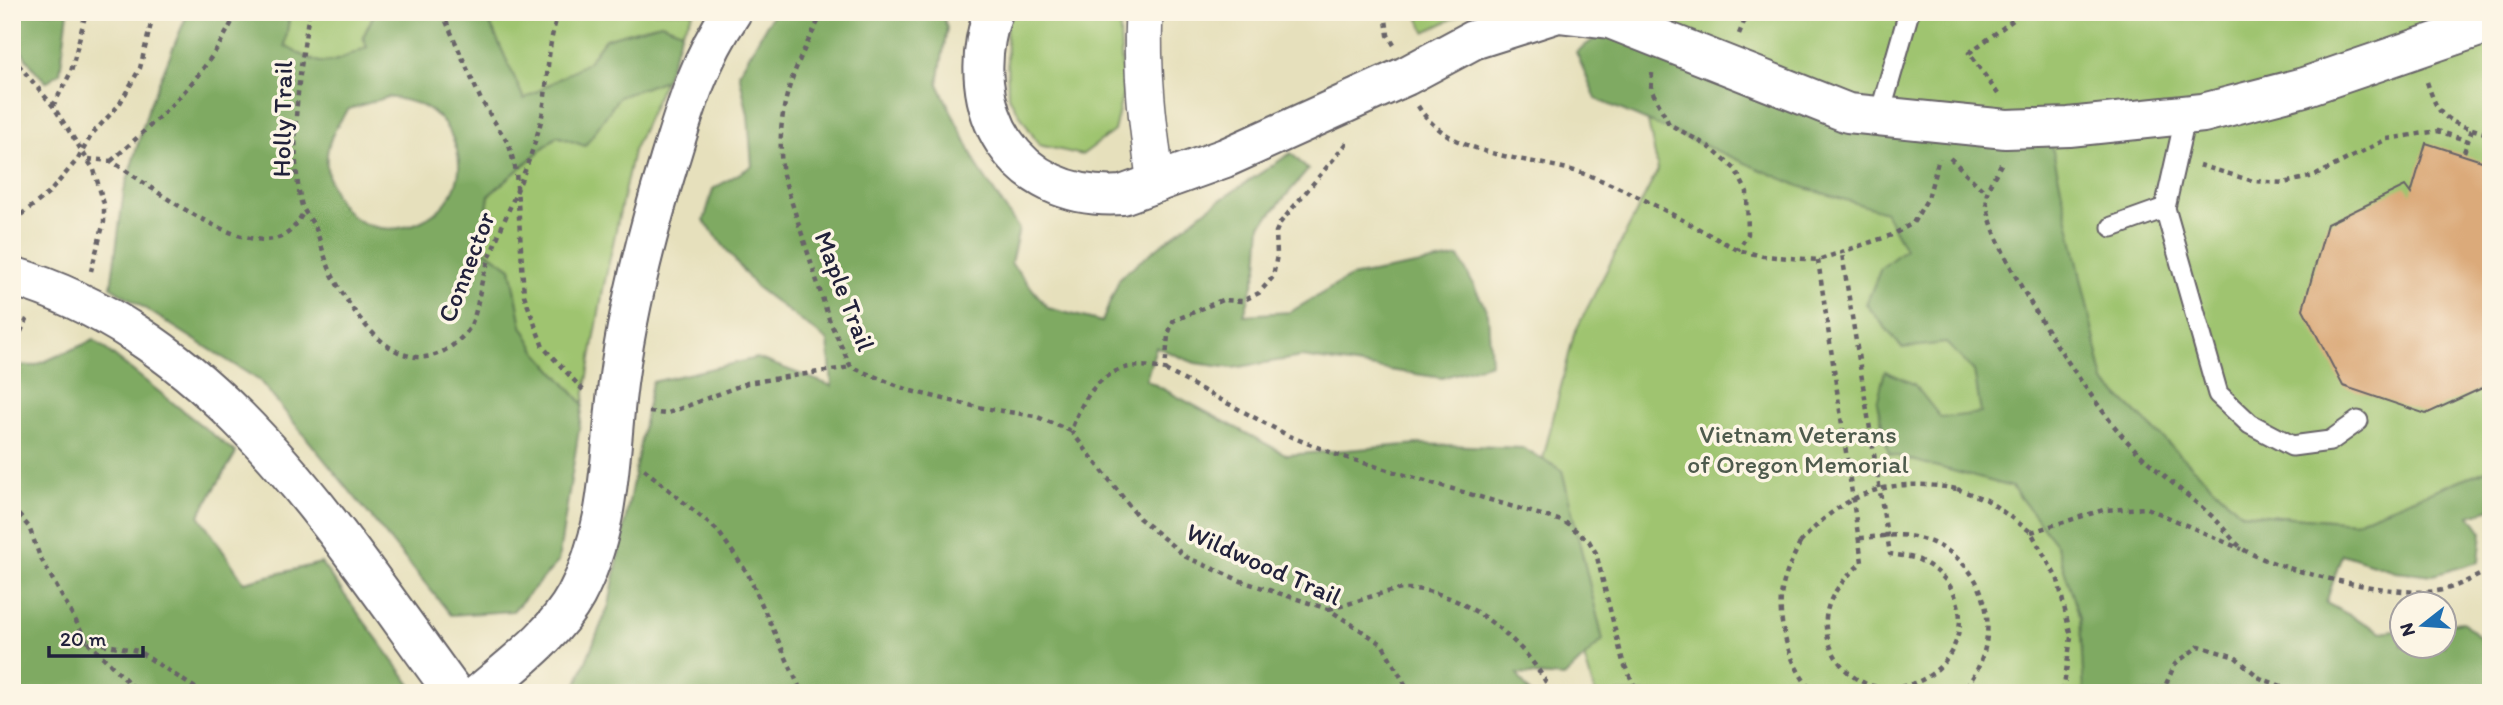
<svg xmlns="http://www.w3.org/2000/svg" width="2503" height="705" font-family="Itim,sans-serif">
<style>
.green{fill:#9fc46f;stroke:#607355;stroke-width:2}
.forest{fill:#7faa62;stroke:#50664e;stroke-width:2;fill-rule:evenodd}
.building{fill:#dbaa7a}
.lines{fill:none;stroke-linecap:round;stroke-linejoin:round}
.service-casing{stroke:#676468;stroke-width:23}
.minor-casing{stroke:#676468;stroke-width:40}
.tertiary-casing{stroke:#676468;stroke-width:42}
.path{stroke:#676468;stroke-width:4.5;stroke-dasharray:5 5;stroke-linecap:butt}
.service{stroke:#fff;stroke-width:19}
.minor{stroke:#fff;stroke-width:37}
.tertiary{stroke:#fff;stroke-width:38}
.path-bridge{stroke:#676468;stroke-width:4.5;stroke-dasharray:5 5;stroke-linecap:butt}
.labels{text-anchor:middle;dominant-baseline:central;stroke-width:7;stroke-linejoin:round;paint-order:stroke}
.street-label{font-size:26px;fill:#22223b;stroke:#fcf5e5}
.park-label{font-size:26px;fill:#4e5b4d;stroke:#fcf5e5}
</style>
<rect width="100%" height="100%" fill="#fcf5e5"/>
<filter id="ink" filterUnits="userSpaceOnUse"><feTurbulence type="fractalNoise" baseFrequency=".0143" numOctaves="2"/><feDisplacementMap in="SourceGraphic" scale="14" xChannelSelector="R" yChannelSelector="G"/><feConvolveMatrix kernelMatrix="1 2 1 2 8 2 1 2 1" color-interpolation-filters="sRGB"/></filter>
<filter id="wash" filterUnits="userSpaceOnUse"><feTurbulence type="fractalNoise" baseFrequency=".00686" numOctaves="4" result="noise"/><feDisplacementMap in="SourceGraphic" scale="28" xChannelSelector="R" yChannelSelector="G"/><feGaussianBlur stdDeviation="1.57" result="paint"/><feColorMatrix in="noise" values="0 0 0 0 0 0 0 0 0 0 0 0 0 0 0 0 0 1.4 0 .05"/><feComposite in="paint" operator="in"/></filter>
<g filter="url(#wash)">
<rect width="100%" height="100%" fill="#e6e0bc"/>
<path class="green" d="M 290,12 L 318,12 L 319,16 L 329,12 L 375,12 L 363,37 L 367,47 C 326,66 325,69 285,46 Z
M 485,12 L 694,12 L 682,31 L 661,23 L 605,39 L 588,62 L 524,100 Z
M 1009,12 L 1119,12 L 1123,93 L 1114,131 L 1082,155 L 1039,145 L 1008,96 L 1006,19 Z
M 1416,12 L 1467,12 L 1425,32 Z
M 1642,12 L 2491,12 L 2491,468 L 2354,522 L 2241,513 L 2104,382 L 2047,129 L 2131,693 L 1595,693 L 1534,495 L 1574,334 L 1658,170 L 1628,26 Z
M 665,80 L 633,151 L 603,290 L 583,404 L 537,352 L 522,326 L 511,268 L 482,248 L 489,195 L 557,136 L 605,114 L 619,96 Z"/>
<path class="forest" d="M 12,12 L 68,12 L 60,73 L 46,82 C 26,62 12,41 12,12 Z
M 188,12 L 290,12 L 285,46 C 325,69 326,66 367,47 L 363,37 L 375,12 L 485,12 L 524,99 L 588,62 L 605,39 L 661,23 L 682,31 L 665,80 L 619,97 L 585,146 L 557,136 L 489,195 L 482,248 L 511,268 L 522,326 L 537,352 L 583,404 L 558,562 L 513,611 L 451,615 L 260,381 L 111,287 L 124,191 L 149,106 ZM 388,97 C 415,101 436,107 450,133 C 494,215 364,270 332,188 C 320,157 329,133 349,109 Z
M 774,12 L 942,12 L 947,28 L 938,84 L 979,169 L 1019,229 L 1011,263 L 1048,308 L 1102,322 L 1120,277 L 1208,208 L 1291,153 L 1308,170 L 1261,225 L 1258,267 L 1244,315 L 1290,312 L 1350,277 L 1459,257 L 1488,313 L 1491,363 L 1442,378 L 1302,357 L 1232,368 L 1195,363 L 1156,347 L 1146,380 L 1287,455 L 1418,444 L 1522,448 L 1562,470 L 1603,640 L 1564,677 L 1517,674 L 1530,693 L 573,693 L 609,605 L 652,382 L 757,358 L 832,386 L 828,341 L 756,287 L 704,221 L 713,189 L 752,166 L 748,115 L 739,73 Z
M 1604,32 L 1680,59 L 2051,142 L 2104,382 L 2241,513 L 2354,522 L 2491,468 L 2491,509 L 2470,515 L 2482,532 L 2479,562 L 2433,575 L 2395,571 L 2342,554 L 2326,603 L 2382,632 L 2401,629 L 2402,646 L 2444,646 L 2444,624 L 2463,622 L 2491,648 L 2491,685 L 2475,693 L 2084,693 L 2080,618 L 2056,544 L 2012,487 L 1889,454 L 1877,403 L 1885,371 L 1914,384 L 1941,418 L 1981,413 L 1974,371 L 1946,343 L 1902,348 L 1866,304 L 1881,268 L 1905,249 L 1885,212 L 1799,186 L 1596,99 L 1576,52 Z
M 94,340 L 236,453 L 199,515 L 244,582 L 321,563 L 417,693 L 12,693 L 12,365 L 34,366 Z"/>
<g id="blocks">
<path class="building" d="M 2426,143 L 2491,164 L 2491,193 L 2484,210 L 2491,213 L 2491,384 L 2426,414 L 2343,386 L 2303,309 L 2327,224 L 2405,186 L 2411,194 Z"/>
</g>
</g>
<g filter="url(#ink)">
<use href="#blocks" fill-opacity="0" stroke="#676468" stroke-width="2"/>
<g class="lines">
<defs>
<path id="service" d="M 2186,114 L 2165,208 L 2218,394 L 2250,424 L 2292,446 L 2330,441 L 2358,421
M 1879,117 L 1909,12
M 2112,227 L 2165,208"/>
<path id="minor" d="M 1144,12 C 1141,70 1148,127 1156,184"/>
<path id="tertiary" d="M 993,12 C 960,109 1014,202 1122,195 L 1225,158 L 1406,76 L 1473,40 L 1558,13 L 1610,19 L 1848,113 L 2006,129 L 2069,127 L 2203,113 L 2304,87 L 2491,23
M 12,276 C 219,338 333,529 454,693
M 480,693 C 514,664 555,634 576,595 C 609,533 609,467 616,400 C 625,318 645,240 669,162 C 685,109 700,58 732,12"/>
</defs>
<use href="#service" class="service-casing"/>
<use href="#minor" class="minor-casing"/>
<use href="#tertiary" class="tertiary-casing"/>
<path class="path" d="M 309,12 C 300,73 288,140 301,202 C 303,212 312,220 316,229 C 322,247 327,267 337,284 C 364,331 412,391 465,334 C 478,320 478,292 484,274 C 500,225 524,181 538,132 C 550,93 544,51 559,12
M 442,12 L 481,100 L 509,145 L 516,171 L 524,295 L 543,347 L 583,390
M 823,12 C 793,70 774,108 783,175 L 830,322 L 851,367 L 911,391 L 977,407 L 1035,416 L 1071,431
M 1385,12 L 1388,35 L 1394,45
M 1739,34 L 1748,12
M 12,57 L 53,106 L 94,170 L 104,204 L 104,222 L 91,271
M 1652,73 L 1651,89 L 1669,124 L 1708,146 L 1735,169 L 1747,192 L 1748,234 L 1738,250
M 2427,82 C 2437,111 2441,120 2472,129 L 2468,141
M 1998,94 L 1969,53 L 2016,18
M 53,106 L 71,72 L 86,12
M 1418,106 C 1453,163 1538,155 1593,177 C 1643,196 1690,225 1738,250 L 1763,256 L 1818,260 L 1892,235 L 1913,223 L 1928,198 L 1939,158
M 2472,129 L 2491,135
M 1347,143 L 1280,223 L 1276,232 L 1277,255 L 1273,277 L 1259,293 L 1242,301 L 1222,300 L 1173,321 L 1168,335 L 1165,370 C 1114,355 1086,386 1071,431 L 1139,518 L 1186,557 L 1241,581 L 1328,609 L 1382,644 L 1410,693
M 1950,158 L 1987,194
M 88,159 L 111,161 C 151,186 227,247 274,239 C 290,236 297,224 304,211
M 111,161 C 165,113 205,79 237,12
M 2001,164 C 1997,173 1989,183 1987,193 C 1978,237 2088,395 2119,432 C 2147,465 2181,489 2213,517 C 2224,527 2234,544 2246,551 C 2284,572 2395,597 2437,591 C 2456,588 2473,578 2491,569
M 2199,165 L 2253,181 L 2284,183 L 2314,176 L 2387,139 L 2438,131 L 2468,141 L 2463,155
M 12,216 L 18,217 L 48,194 L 78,159 L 92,134 L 119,105 L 140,68 L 154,12
M 1818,260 L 1862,562 C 1839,584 1819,604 1828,639 C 1834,660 1848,677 1869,685 C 1950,705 1998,601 1921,561 C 1912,556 1900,556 1890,554 L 1842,254
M 12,350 L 27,319
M 1165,370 L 1289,436 L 1337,455 L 1565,522 L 1589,541 L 1596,553 L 1623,662 L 1638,693
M 649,412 L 666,414 L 747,383 L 851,367
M 644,469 L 718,531 L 748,574 L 802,693
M 1957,489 L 1987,500 L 2031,532 L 2058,580 L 2071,637 L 2063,693
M 12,507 L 29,527 L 40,557 L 87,641 L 138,651 L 203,693
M 2031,532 L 2103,510 L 2147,508 L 2241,549
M 1860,538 C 1877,537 1898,533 1914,537 C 1989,553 2010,639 1961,693
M 1800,543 C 1793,558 1785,574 1782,590 C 1776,623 1791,669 1814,693
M 1329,609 C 1352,604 1374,594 1397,590 C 1452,580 1532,644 1551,693
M 88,642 L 139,693
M 2162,693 L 2175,664 L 2199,646 L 2235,657 L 2260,678 L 2300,693"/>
<use href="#service" class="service"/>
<use href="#minor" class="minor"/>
<use href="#tertiary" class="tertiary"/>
<path class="path-bridge" d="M 1800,543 C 1844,492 1890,476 1957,489"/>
</g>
</g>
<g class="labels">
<g class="street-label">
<text transform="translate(282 119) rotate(-89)">Holly Trail</text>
<text transform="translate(466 267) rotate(-69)">Connector</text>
<text transform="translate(845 291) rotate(69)">Maple Trail</text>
<text transform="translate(1264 564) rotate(24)">Wildwood Trail</text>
</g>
<g class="park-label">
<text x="1798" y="434">Vietnam Veterans<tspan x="1798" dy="30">of Oregon Memorial</tspan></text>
</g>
</g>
<rect width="2503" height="705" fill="none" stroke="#fcf5e5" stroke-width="42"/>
<g transform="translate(2423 625) rotate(253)"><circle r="33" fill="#fcf5e5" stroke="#a5a1a1" stroke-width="2"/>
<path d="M0-5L12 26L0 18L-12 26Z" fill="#1f6fb2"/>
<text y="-10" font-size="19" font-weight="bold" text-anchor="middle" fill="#22223b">N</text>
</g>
<path d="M49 646v10h94v-10" fill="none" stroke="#22223b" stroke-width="3.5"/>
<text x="60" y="646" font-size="21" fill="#22223b" stroke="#fcf5e5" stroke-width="5" paint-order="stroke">20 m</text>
</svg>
